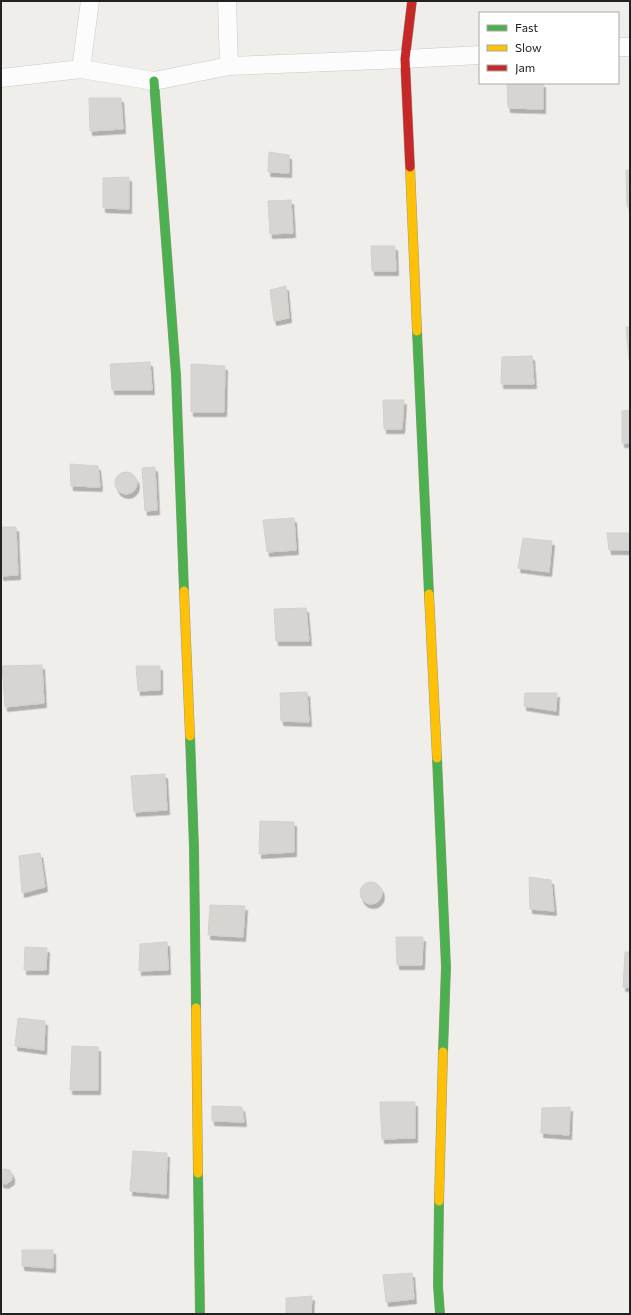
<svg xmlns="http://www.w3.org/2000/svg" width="631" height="1315" font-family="Commissioner,sans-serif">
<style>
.building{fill:#d7d4d2;stroke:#d3d0cc;filter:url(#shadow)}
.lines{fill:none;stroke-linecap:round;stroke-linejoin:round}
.street-casing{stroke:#c9c8c7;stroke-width:19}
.fast-casing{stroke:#999a82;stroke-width:10}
.slow-casing{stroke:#999a82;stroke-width:10}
.jam-casing{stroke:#999a82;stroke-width:10}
.street{stroke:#fdfcfc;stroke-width:18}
.fast{stroke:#4caf50;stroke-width:9}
.slow{stroke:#ffc107;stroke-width:9}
.jam{stroke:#c62828;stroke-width:9}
</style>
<defs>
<filter id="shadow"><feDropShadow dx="2.5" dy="4.5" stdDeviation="0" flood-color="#0004"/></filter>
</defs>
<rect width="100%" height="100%" fill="#f0eeeb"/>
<path class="building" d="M 507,83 L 543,83 L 543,109 L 508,108 Z
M 89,98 L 121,98 L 123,129 L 90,131 Z
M 269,152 L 289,155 L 289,173 L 268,172 Z
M 626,170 L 630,170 L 630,207 L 627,207 Z
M 129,177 L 129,209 L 103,208 L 103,178 Z
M 291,200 L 293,233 L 270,234 L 268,201 Z
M 371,246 L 395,246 L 396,271 L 372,271 Z
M 286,286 L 289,318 L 274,321 L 270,290 Z
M 626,327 L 630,327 L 630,360 L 629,360 Z
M 532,356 L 534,384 L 501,384 L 502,357 Z
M 150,362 L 152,390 L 112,390 L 110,364 Z
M 191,364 L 225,366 L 224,412 L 191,412 Z
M 383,400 L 404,400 L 402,429 L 384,429 Z
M 630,410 L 630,443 L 622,443 L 622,411 Z
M 70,464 L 98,466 L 100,487 L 71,486 Z
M 155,467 L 157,510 L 145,511 L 142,468 Z
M115 483a11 11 0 1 1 22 0a11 11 0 1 1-22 0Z
M 294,518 L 296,550 L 267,552 L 263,520 Z
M 1,527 L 16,527 L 18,575 L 1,576 Z
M 607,533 L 630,533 L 630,550 L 609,550 Z
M 523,538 L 552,541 L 549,572 L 518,568 Z
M 306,608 L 309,641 L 276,641 L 274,609 Z
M 42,665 L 44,703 L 5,707 L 2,666 Z
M 136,666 L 160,666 L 160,690 L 138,691 Z
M 307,692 L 309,722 L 281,721 L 280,693 Z
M 525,693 L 557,693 L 556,711 L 524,706 Z
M 165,774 L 167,810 L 134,812 L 131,776 Z
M 260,821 L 294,822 L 294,852 L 259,854 Z
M 40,853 L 45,887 L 22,893 L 19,856 Z
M 529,877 L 551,880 L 554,911 L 530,909 Z
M360 893a11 11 0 1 1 22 0a11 11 0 1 1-22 0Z
M 210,905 L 245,906 L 243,937 L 208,935 Z
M 396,937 L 423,937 L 422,965 L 397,965 Z
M 167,942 L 168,970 L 139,971 L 140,944 Z
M 25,947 L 47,948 L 46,970 L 24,970 Z
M 625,952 L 630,952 L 630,987 L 623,987 Z
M 18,1018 L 45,1021 L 44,1050 L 15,1046 Z
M 72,1046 L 98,1047 L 98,1090 L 70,1090 Z
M 380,1102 L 415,1102 L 415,1138 L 382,1139 Z
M 212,1106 L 242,1107 L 244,1122 L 212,1121 Z
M 570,1107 L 569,1135 L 541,1133 L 542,1108 Z
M 133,1151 L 167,1153 L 166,1194 L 130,1191 Z
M 5,1169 L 10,1170 L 12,1175 L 12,1180 L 6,1184 L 1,1183 L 1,1170 Z
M 22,1250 L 53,1250 L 53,1268 L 22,1266 Z
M 412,1273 L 414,1299 L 386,1302 L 383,1275 Z
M 312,1296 L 311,1314 L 286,1314 L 286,1298 Z"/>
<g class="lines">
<defs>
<path id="street" d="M 227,1 L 229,66
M 618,47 L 630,47
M 81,69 L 90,1
M 1,78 L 81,69 L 154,81 L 229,66 L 405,59 L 480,55"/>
<path id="fast" d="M 154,81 L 176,375 L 184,591
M 417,331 L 429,594
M 190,736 L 194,848 L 196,1008
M 437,758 L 446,967 L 443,1052
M 198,1173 L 200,1314
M 439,1201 L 438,1286 L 440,1314"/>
<path id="slow" d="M 410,167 L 417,331
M 184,591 L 190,736
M 429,594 L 437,758
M 196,1008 L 198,1173
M 439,1201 L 443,1052"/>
<path id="jam" d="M 410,167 L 405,59 L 412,1"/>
</defs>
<use href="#street" class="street-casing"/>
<use href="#fast" class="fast-casing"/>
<use href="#slow" class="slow-casing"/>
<use href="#jam" class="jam-casing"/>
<use href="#street" class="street"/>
<use href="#fast" class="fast"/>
<use href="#slow" class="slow"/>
<use href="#jam" class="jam"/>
</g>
<rect width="631" height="1315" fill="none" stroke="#222222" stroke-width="4"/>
<rect x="479" y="12" width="140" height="72" fill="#ffffff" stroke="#a7a7a7"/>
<rect x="487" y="25" width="20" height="6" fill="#4caf50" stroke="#a7a7a7"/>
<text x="515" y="32" font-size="12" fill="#222222">Fast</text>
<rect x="487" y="45" width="20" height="6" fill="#ffc107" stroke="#a7a7a7"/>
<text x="515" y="52" font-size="12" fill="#222222">Slow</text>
<rect x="487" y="65" width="20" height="6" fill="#c62828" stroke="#a7a7a7"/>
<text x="515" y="72" font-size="12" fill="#222222">Jam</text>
</svg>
